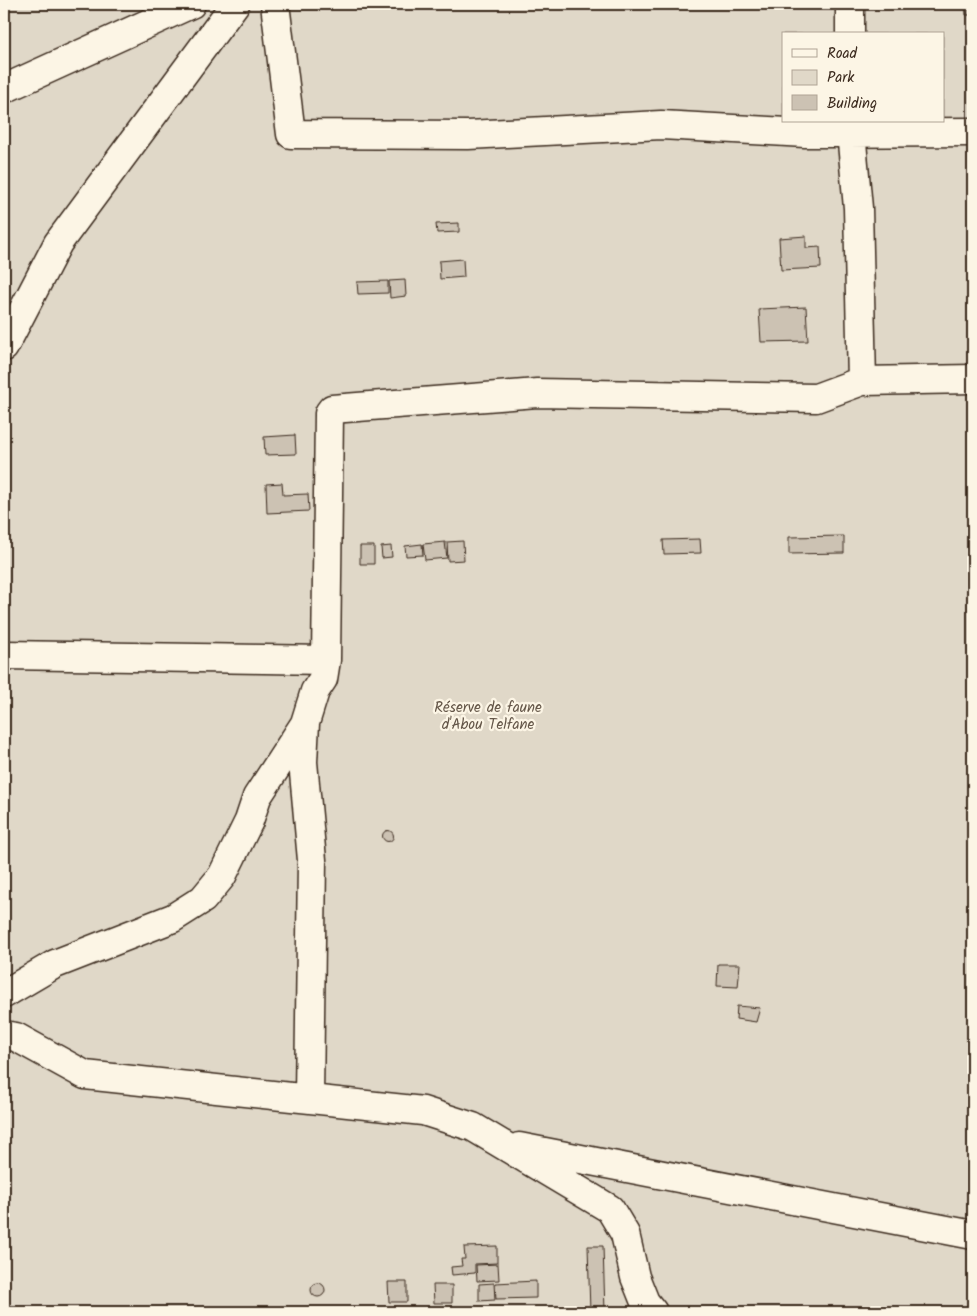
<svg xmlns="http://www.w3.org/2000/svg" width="977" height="1316" font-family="Kalam,sans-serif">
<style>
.green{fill:#e0d8c8;stroke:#8e8173;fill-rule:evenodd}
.building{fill:#ccc2b3;stroke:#3b2a1e}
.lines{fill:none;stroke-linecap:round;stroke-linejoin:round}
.minor-casing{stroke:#3b2a1e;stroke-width:31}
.minor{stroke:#fcf5e5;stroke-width:28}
.labels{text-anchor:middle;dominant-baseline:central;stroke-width:4.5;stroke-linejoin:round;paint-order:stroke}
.park-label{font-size:15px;fill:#645648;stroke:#fcf5e5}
</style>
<rect width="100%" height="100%" fill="#fcf5e5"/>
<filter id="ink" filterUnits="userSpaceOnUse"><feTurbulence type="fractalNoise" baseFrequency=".02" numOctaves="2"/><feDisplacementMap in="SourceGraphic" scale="10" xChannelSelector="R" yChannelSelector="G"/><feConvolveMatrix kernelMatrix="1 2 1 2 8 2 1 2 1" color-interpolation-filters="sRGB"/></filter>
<g filter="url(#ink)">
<path class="green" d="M 4,4 L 973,4 L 973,1312 L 4,1312 ZM 783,34 L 943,34 L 943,121 L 783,121 Z"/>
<path class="building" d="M 965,4 L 973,4 L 973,15 L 966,15 Z
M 459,223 L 459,232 L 437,233 L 436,224 Z
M 806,236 L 806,248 L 820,247 L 821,268 L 781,270 L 779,238 Z
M 463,259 L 464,277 L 440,279 L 439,261 Z
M 405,280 L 406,296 L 390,298 L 389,281 Z
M 388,281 L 388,293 L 358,294 L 357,282 Z
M 806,307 L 808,341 L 761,342 L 759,309 Z
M 295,435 L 296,454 L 265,455 L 264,437 Z
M 282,483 L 283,495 L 308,494 L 309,511 L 267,513 L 266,484 Z
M 844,536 L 844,553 L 789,554 L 789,537 Z
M 700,539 L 701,553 L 664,554 L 663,540 Z
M 463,541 L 464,560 L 448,561 L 447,542 Z
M 445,542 L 447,558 L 425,560 L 423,544 Z
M 422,544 L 423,555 L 406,556 L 405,546 Z
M 360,546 L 374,546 L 374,564 L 360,564 Z
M 391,546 L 392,557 L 382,558 L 381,547 Z
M382.5 836a5.5 5.5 0 1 1 11 0a5.5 5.5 0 1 1-11 0Z
M 718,964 L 740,964 L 738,987 L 717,986 Z
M 737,1006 L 760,1008 L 756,1022 L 736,1019 Z
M 497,1246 L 497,1263 L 475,1264 L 475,1273 L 452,1275 L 451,1267 L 462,1266 L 461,1259 L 465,1259 L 464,1247 Z
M 588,1246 L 603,1246 L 605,1312 L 590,1312 Z
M 498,1264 L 499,1280 L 477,1281 L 476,1265 Z
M 536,1281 L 536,1298 L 496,1299 L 495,1283 Z
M 388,1282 L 407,1282 L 407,1302 L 389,1302 Z
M311 1290a7 7 0 1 1 14 0a7 7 0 1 1-14 0Z
M 494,1283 L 495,1300 L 479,1301 L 479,1284 Z
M 433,1285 L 452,1285 L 452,1303 L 434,1303 Z"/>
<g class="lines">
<defs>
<path id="minor" d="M 275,4 L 291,134 L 468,135 L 661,125 L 805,133 L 973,132
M 850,4 L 850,34
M 4,89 L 191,4
M 4,347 L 58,243 L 235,4
M 862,381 L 973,379
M 4,655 L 326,660
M 4,994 L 55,964 L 173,918 L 203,899 L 222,876 L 249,821 L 257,797 L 304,725
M 4,1035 L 16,1037 L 85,1075 L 423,1111 L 473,1127 L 610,1209 L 625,1234 L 635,1277 L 645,1302 L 653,1312
M 309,1098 L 312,860 L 303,762 L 305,723 L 315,691 L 323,679 L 326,660 L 329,413 L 332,409 L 537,393 L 816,398 L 862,381 L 858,208 L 850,121
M 519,1147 L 973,1235"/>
</defs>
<use href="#minor" class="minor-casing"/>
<use href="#minor" class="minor"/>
</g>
</g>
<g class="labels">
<g class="park-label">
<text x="488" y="708">Réserve de faune<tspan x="488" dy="17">d'Abou Telfane</tspan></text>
</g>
</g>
<rect width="977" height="1316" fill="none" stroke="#fcf5e5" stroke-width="20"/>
<rect x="10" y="10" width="957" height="1296" fill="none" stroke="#3b2a1e" stroke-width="2" filter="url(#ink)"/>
<rect x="782" y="32" width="162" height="90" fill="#fcf5e5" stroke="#afa495"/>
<rect x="792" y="49" width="25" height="8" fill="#fcf5e5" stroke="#afa495"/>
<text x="827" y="58" font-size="15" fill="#3b2a1e">Road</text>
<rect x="792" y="70" width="25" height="15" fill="#e0d8c8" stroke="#afa495"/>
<text x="827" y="82" font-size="15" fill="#3b2a1e">Park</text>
<rect x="792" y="95" width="25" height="15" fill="#ccc2b3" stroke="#afa495"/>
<text x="827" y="108" font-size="15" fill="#3b2a1e">Building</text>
</svg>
